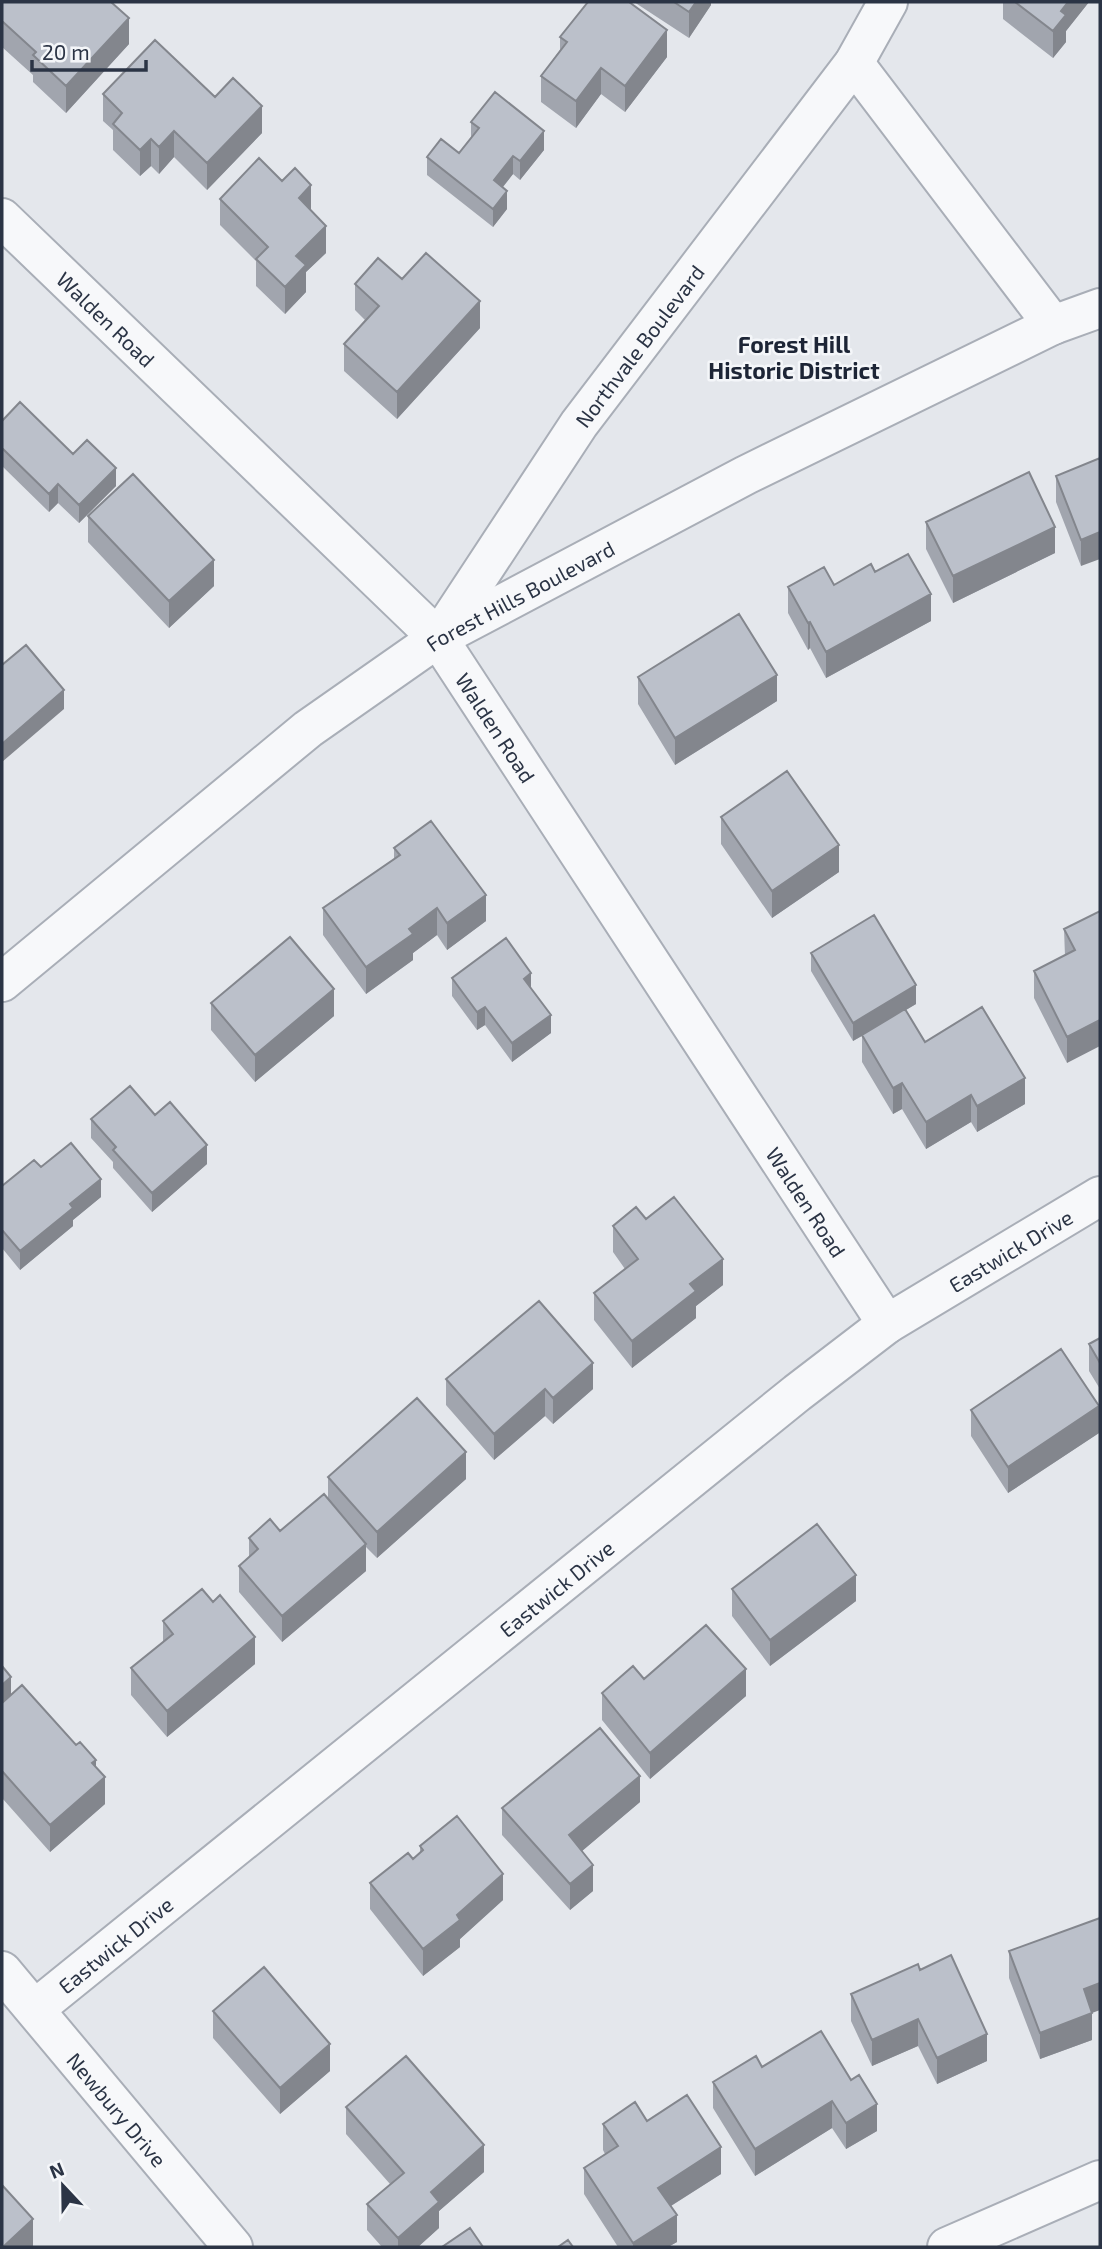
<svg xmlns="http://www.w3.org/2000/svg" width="1102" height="2249" font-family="'Exo 2',sans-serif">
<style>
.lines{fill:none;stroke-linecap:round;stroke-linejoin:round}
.minor-casing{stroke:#a9aeb7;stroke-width:42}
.minor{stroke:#f7f8fa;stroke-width:38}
.wall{fill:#a1a5ae}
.shaded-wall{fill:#83868d}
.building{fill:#bbc0ca;stroke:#83868d;stroke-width:2}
.labels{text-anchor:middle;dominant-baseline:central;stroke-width:5;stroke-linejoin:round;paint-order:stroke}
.street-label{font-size:21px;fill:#2b3445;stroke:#f4f6f9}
.neighbourhood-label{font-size:23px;font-weight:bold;fill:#1d2536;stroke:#f4f6f9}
</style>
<rect width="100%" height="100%" fill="#e4e7ec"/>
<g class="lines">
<defs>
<g id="minor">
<path d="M 854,63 L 1053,325"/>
<path id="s1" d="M 2,218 L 438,638 L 887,1324"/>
<path id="s2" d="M 441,634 L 579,424 L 854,63 L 888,2"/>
<path id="s3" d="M 2,982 L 308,729 L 438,638 L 746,475 L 1053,325 L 1100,308"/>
<path id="s4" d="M 2,1971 L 233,2247"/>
<path id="s5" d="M 35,2009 L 797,1393 L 887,1324 L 1100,1196"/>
<path d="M 947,2247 L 1100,2180"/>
</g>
</defs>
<use href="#minor" class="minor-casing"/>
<use href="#minor" class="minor"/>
</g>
<path class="wall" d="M 634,2 L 711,2 L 711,5 L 689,38 Z
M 1003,2 L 1089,2 L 1066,31 L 1066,42 L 1053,58 L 1003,19 Z
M 2,3 L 129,44 L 66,113 L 33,82 L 33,75 L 2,47 Z
M 560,37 L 667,57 L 625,112 L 601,94 L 576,128 L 541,102 L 541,76 L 560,50 Z
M 103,94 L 215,97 L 262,133 L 207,190 L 174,157 L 159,174 L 151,166 L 140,176 L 113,150 L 113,130 L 103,121 Z
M 471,122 L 544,150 L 520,180 L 513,174 L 503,187 L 507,209 L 493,227 L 427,175 L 427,157 L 459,153 L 471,137 Z
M 220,199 L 311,211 L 326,253 L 306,272 L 306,292 L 285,314 L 256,286 L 256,261 L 220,225 Z
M 402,279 L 480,328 L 397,419 L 344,371 L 344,344 L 365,320 L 355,310 L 355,284 Z
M 2,421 L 73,454 L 116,486 L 79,523 L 58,503 L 49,512 L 2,466 Z
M 1100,458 L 1081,566 L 1056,502 L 1056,476 Z
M 88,516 L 214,586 L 169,628 L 88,542 Z
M 926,522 L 1055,553 L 953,603 L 926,549 Z
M 875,572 L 931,621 L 826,678 L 810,648 L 808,650 L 788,613 L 788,587 L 834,585 Z
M 638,677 L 777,701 L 675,765 L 638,704 Z
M 721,817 L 839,872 L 772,918 L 721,844 Z
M 394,848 L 486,921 L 447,950 L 437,935 L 413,953 L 413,960 L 366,994 L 323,935 L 323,908 L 394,859 Z
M 1100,911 L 1067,1063 L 1034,998 L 1034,971 L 1065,956 L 1064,929 Z
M 811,953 L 916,1004 L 906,1010 L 925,1042 L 1025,1104 L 977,1132 L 971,1122 L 926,1149 L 902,1109 L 893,1114 L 862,1062 L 862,1036 L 853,1041 L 811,971 Z
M 452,978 L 531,989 L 551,1033 L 512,1062 L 485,1025 L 477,1030 L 452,996 Z
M 211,1003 L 334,1016 L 255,1082 L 211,1030 Z
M 155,1115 L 207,1164 L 152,1212 L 113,1168 L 113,1162 L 91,1138 L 91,1119 Z
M 41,1167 L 101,1197 L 73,1220 L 73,1226 L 20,1270 L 2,1248 L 2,1186 Z
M 646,1219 L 723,1285 L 696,1306 L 696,1318 L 632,1368 L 594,1320 L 594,1293 L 625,1269 L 613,1252 L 613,1226 Z
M 1100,1338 L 1100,1389 L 1089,1371 L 1089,1344 Z
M 446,1379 L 593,1389 L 553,1424 L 545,1416 L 494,1460 L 446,1405 Z
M 971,1410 L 1099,1433 L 1008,1493 L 971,1436 Z
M 328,1477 L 466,1479 L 377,1558 L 366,1547 L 366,1571 L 282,1642 L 239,1592 L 239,1566 L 249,1558 L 249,1538 L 280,1531 L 328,1499 Z
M 732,1589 L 856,1601 L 770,1666 L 732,1616 Z
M 163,1621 L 255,1664 L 167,1737 L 131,1695 L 131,1668 L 163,1642 Z
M 2,1666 L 11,1694 L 96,1768 L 105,1804 L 50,1852 L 2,1798 Z
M 644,1679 L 746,1696 L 650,1779 L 602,1720 L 602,1693 Z
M 640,1802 L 582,1851 L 593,1891 L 570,1910 L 502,1835 L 502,1808 Z
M 420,1846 L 503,1900 L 460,1939 L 460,1947 L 423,1976 L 370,1909 L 370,1883 L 413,1859 L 420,1853 Z
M 1009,1951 L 1092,2013 L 1092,2040 L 1040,2059 L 1009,1978 Z
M 920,1970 L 987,2061 L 937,2084 L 918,2046 L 872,2066 L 851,2021 L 851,1994 Z
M 213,2011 L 330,2071 L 280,2114 L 213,2038 Z
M 821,2031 L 877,2131 L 846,2149 L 832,2128 L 755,2176 L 713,2108 L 713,2082 L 762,2067 Z
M 346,2107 L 484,2172 L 439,2211 L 439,2228 L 418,2247 L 382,2247 L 367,2230 L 367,2204 L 390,2184 L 346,2134 Z
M 647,2121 L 721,2174 L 671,2206 L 677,2242 L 668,2247 L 618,2247 L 584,2194 L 584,2168 L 605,2154 L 603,2150 L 603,2124 Z"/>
<path class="shaded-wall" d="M 696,2 L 711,2 L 711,5 L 689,38 L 689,12 Z
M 1068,2 L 1089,2 L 1066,31 L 1066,42 L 1053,58 L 1053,31 L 1061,11 Z
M 129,18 L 129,44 L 66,113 L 66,86 Z
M 667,30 L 667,57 L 625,112 L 625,86 Z
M 601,68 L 601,94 L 576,128 L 576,101 Z
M 262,106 L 262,133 L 207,190 L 207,163 Z
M 174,131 L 174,157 L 159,174 L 159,147 Z
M 544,131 L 544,150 L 520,180 L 520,161 Z
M 151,139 L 151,166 L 140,176 L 140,150 Z
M 513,156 L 513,174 L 494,198 L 494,180 Z
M 311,185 L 311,211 L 299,198 Z
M 507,191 L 507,209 L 493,227 L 493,209 Z
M 326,226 L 326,253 L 306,272 L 306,292 L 285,314 L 285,287 L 296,256 Z
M 480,301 L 480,328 L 397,419 L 397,392 Z
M 116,468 L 116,486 L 79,523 L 79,505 Z
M 58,484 L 58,503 L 49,512 L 49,494 Z
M 1055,527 L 1055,553 L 953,603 L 953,576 Z
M 1100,532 L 1100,559 L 1081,566 L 1081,540 Z
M 214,560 L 214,586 L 169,628 L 169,601 Z
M 931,594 L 931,621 L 826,678 L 826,652 Z
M 810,622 L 810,648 L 808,650 L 808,623 Z
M 777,675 L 777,701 L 675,765 L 675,738 Z
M 64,690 L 64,709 L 2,762 L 2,744 Z
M 839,845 L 839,872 L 772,918 L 772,891 Z
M 486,895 L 486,921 L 447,950 L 447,923 Z
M 437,908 L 437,935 L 413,953 L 413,960 L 366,994 L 366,967 L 409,929 Z
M 531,973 L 531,991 L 524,979 Z
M 916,985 L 916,1004 L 853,1041 L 853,1023 Z
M 334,989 L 334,1016 L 255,1082 L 255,1055 Z
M 485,1007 L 485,1025 L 477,1030 L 477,1012 Z
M 551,1015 L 551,1033 L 512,1062 L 512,1043 Z
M 1100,1020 L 1100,1046 L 1067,1063 L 1067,1037 Z
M 1025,1078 L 1025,1104 L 977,1132 L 977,1106 Z
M 902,1083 L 902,1109 L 893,1114 L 893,1088 Z
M 971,1095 L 971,1122 L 926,1149 L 926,1122 Z
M 207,1145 L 207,1164 L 152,1212 L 152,1193 Z
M 101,1179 L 101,1197 L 73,1220 L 73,1226 L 20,1270 L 20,1251 L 70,1204 Z
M 723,1259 L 723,1285 L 696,1306 L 696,1318 L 632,1368 L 632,1341 L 690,1284 Z
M 593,1363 L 593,1389 L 553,1424 L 553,1398 Z
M 545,1389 L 545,1416 L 494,1460 L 494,1434 Z
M 1099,1406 L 1099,1433 L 1008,1493 L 1008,1467 Z
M 466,1452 L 466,1479 L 377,1558 L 377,1532 Z
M 366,1544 L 366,1571 L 282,1642 L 282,1616 Z
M 856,1575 L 856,1601 L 770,1666 L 770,1640 Z
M 255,1637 L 255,1664 L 167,1737 L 167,1711 Z
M 746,1669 L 746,1696 L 650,1779 L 650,1753 Z
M 11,1677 L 11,1703 L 2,1712 L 2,1685 Z
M 96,1760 L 96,1785 L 105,1777 L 105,1804 L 50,1852 L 50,1825 L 92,1763 Z
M 640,1776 L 640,1802 L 569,1862 L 569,1835 Z
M 593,1865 L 593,1891 L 570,1910 L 570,1884 Z
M 503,1874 L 503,1900 L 460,1939 L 460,1947 L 423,1976 L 423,1949 L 457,1915 Z
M 1100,1983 L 1100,2010 L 1084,2016 L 1084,1989 Z
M 1092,2013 L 1092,2040 L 1040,2059 L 1040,2033 Z
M 918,2019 L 918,2046 L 872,2066 L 872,2040 Z
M 987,2034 L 987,2061 L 937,2084 L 937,2058 Z
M 330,2044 L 330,2071 L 280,2114 L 280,2088 Z
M 832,2101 L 832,2128 L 755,2176 L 755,2149 Z
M 877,2104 L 877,2131 L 846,2149 L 846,2123 Z
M 484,2145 L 484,2172 L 439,2211 L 439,2228 L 418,2247 L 398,2247 L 398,2238 L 431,2192 Z
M 721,2147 L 721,2174 L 658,2214 L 658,2188 Z
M 677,2215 L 677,2242 L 668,2247 L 633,2247 L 633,2243 Z
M 33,2219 L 33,2246 L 31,2247 L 3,2247 Z"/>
<path class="building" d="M 3,2 L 111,2 L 129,18 L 66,86 L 33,55 L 36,52 L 2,21 L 2,3 Z
M 588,2 L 629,2 L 667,30 L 625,86 L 601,68 L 576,101 L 541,76 L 567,42 L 560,37 Z
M 674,2 L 696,2 L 689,12 Z
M 1015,2 L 1068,2 L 1061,11 L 1066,15 L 1053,31 Z
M 155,40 L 215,97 L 233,78 L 262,106 L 207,163 L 174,131 L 159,147 L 151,139 L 140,150 L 113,124 L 122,113 L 103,94 Z
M 495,92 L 544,131 L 520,161 L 513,156 L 494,180 L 507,191 L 493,209 L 427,157 L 441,139 L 459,153 L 479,128 L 471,122 Z
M 259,158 L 282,181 L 295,168 L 311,185 L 299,198 L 326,226 L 296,256 L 306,265 L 285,287 L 256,259 L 268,247 L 220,199 Z
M 426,253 L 480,301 L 397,392 L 344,344 L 379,306 L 355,284 L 378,258 L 402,279 Z
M 20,402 L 73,454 L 87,440 L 116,468 L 79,505 L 58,484 L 49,494 L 2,448 L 2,421 Z
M 1100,458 L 1100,532 L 1081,540 L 1056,476 Z
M 1029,472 L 1055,527 L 953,576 L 926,522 Z
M 133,474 L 214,560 L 169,601 L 88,516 Z
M 908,554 L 931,594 L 826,652 L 810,622 L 808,623 L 788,587 L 824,567 L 834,585 L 871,564 L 875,572 Z
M 739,614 L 777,675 L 675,738 L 638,677 Z
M 26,645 L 64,690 L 2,744 L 2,665 Z
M 787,771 L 839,845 L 772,891 L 721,817 Z
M 431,821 L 486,895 L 447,923 L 437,908 L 409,929 L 413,934 L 366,967 L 323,908 L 400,855 L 394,848 Z
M 1100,911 L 1100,1020 L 1067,1037 L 1034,971 L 1075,950 L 1064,929 Z
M 874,915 L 916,985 L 853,1023 L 811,953 Z
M 290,937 L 334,989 L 255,1055 L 211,1003 Z
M 506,938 L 531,973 L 524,979 L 551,1015 L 512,1043 L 485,1007 L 477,1012 L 452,978 Z
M 982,1007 L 1025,1078 L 977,1106 L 971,1095 L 926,1122 L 902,1083 L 893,1088 L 862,1035 L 905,1009 L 925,1042 Z
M 130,1086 L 155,1115 L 170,1102 L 207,1145 L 152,1193 L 113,1150 L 116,1147 L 91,1119 Z
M 71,1143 L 101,1179 L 70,1204 L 73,1208 L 20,1251 L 2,1230 L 2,1186 L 34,1160 L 41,1167 Z
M 674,1197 L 723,1259 L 690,1284 L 696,1291 L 632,1341 L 594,1293 L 638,1259 L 613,1226 L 636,1207 L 646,1219 Z
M 539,1301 L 593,1363 L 553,1398 L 545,1389 L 494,1434 L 446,1379 Z
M 1100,1338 L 1100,1363 L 1089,1344 Z
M 1061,1349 L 1099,1406 L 1008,1467 L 971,1410 Z
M 417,1398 L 466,1452 L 377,1532 L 328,1477 Z
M 324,1494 L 366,1544 L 282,1616 L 239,1566 L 258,1549 L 249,1538 L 270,1519 L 280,1531 Z
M 817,1524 L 856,1575 L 770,1640 L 732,1589 Z
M 202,1589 L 213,1602 L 220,1595 L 255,1637 L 167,1711 L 131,1668 L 173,1634 L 163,1621 Z
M 706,1625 L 746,1669 L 650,1753 L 602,1693 L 633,1666 L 644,1679 Z
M 2,1666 L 11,1677 L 2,1685 Z
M 22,1685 L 76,1745 L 80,1742 L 96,1760 L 92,1763 L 105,1777 L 50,1825 L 2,1771 L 2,1703 Z
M 600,1728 L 640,1776 L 569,1835 L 593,1865 L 570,1884 L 502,1808 Z
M 457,1816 L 503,1874 L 457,1915 L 460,1920 L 423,1949 L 370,1883 L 408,1853 L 413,1859 L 423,1850 L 420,1846 Z
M 1100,1918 L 1100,1983 L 1084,1989 L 1092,2013 L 1040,2033 L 1009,1951 Z
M 951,1955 L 987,2034 L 937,2058 L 918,2019 L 872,2040 L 851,1994 L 918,1964 L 920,1970 Z
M 264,1967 L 330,2044 L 280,2088 L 213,2011 Z
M 821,2031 L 851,2080 L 859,2075 L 877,2104 L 846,2123 L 832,2101 L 755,2149 L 713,2082 L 756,2056 L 762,2067 Z
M 406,2056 L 484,2145 L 431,2192 L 439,2202 L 398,2238 L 367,2204 L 404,2173 L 346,2107 Z
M 687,2095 L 721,2147 L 658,2188 L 677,2215 L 633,2243 L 584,2168 L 618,2146 L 603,2124 L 635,2102 L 647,2121 Z
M 2,2185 L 33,2219 L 3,2247 L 2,2247 Z
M 470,2228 L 483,2247 L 442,2247 Z
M 568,2240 L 573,2247 L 558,2247 Z"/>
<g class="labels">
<g class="street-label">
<text stroke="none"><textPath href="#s1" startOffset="145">Walden Road</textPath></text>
<text stroke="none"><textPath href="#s2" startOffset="350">Northvale Boulevard</textPath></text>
<text stroke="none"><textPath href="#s3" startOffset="648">Forest Hills Boulevard</textPath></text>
<text stroke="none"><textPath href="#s1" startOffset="712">Walden Road</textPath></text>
<text stroke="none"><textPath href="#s1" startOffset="1279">Walden Road</textPath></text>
<text stroke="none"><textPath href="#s5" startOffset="1237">Eastwick Drive</textPath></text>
<text stroke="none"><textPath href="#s5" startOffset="670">Eastwick Drive</textPath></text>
<text stroke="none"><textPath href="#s5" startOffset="103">Eastwick Drive</textPath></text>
<text stroke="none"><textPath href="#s4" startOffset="180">Newbury Drive</textPath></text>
</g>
<g class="neighbourhood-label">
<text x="794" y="344">Forest Hill<tspan x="794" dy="26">Historic District</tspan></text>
</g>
</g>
<rect width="1102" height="2249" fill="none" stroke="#2b3445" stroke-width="7"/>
<g transform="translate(63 2186) rotate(338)" stroke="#f4f6f9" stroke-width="5" paint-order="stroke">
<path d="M0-5L12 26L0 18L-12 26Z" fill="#2b3445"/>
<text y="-10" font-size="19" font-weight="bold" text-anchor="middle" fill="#2b3445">N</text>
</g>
<path d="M32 60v10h114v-10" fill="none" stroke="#2b3445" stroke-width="3.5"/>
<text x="42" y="60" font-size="21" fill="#2b3445" stroke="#f4f6f9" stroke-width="5" paint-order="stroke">20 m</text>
</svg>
